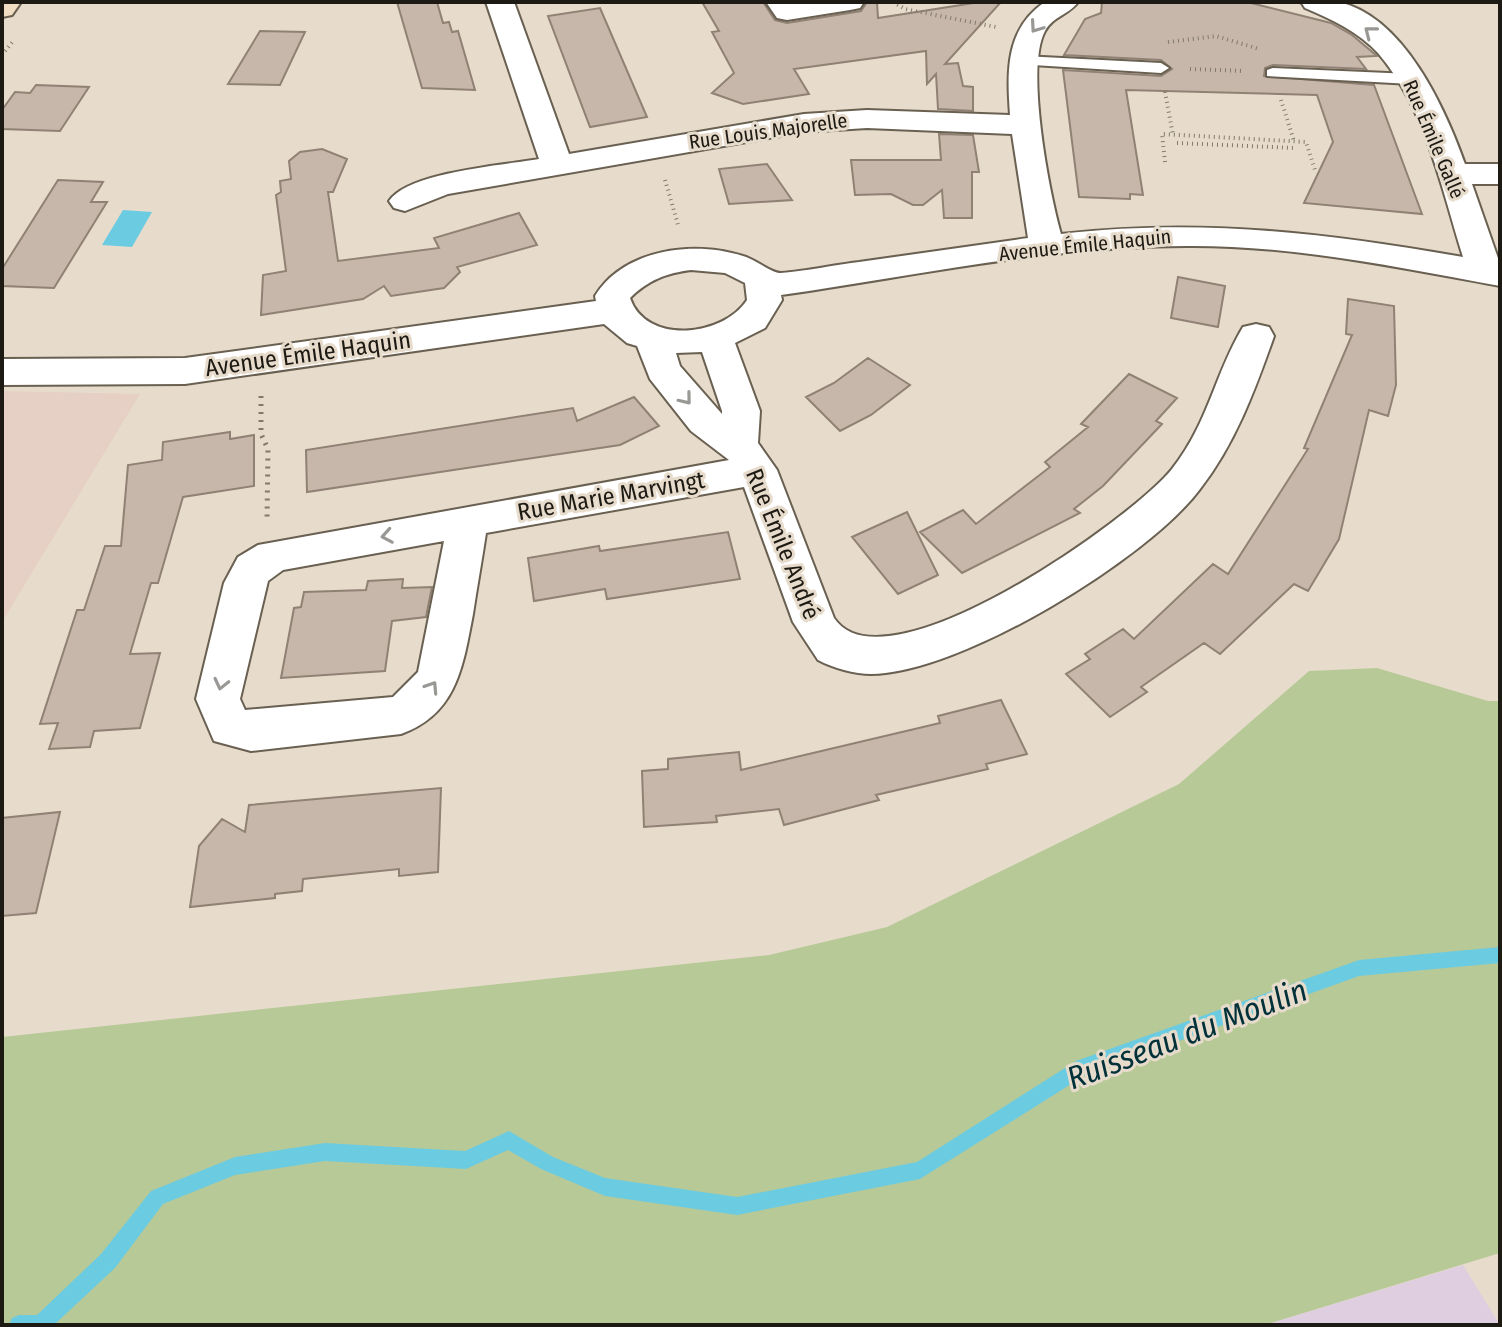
<svg xmlns="http://www.w3.org/2000/svg" width="1502" height="1327" font-family="'Fira Sans Condensed',sans-serif">
<style>
.commercial{fill:#e6cfc4}
.industrial{fill:#dfcedf}
.green{fill:#b8c998}
.water{fill:#6bcbe1}
.lines{fill:none;stroke-linecap:round;stroke-linejoin:round}
.stream{fill:#6bcbe1;fill-rule:evenodd}
.building{fill:#c7b7ab;stroke:#908175;stroke-width:2}
.lane-casing{stroke:#696051;stroke-width:4}
.street-casing{stroke:#696051;stroke-width:4}
.secondary-casing{stroke:#696051;stroke-width:4}
.path-far1{stroke:#80796e;stroke-width:4;stroke-dasharray:1 4;stroke-linecap:butt}
.path{stroke:#80796e;stroke-width:5;stroke-dasharray:2 6;stroke-linecap:butt}
.lane{fill:#fff;fill-rule:evenodd}
.street{fill:#fff;fill-rule:evenodd}
.secondary{fill:#f1dec2;fill-rule:evenodd}
.oneway{stroke:#999895}
.labels{text-anchor:middle;dominant-baseline:central;stroke-width:6;stroke-linejoin:round;paint-order:stroke}
.far-street-label{font-size:20px;fill:#1d1913;stroke:#e7dccc}
.street-label{font-size:24px;fill:#1d1913;stroke:#e7dccc}
.near-water-label{font-size:32px;font-style:italic;fill:#003039;stroke:#e7dccc}
</style>
<rect width="100%" height="100%" fill="#e7dccc"/>
<path class="commercial" d="M 2,391 L 140,394 L 2,622 Z"/>
<path class="industrial" d="M 1463,1265 L 1500,1325 L 1264,1325 Z"/>
<path class="green" d="M 1377,668 L 1488,701 L 1500,701 L 1500,1253 L 1264,1325 L 2,1325 L 2,1037 L 769,955 L 887,927 L 1179,784 L 1309,671 Z"/>
<path class="water" d="M 123,210 L 152,212 L 132,247 L 102,245 Z"/>
<g class="lines">
<path class="stream" d="M 1500,947 L 1500,963 L 1359,976 L 1087,1074 L 920,1179 L 737,1215 L 605,1196 L 541,1169 L 508,1150 L 466,1169 L 325,1161 L 235,1175 L 163,1204 L 115,1268 L 54,1325 L 9,1325 L 12,1318 L 19,1315 L 37,1315 L 101,1254 L 151,1191 L 235,1157 L 325,1143 L 465,1151 L 509,1131 L 553,1157 L 605,1178 L 737,1197 L 917,1162 L 1076,1061 L 1359,960 Z"/>
</g>
<path class="building" d="M 397,2 L 437,2 L 443,23 L 449,22 L 452,32 L 458,31 L 475,90 L 422,88 Z
M 702,2 L 763,2 L 775,20 L 787,23 L 861,11 L 867,2 L 877,2 L 878,18 L 980,2 L 1001,2 L 945,64 L 958,63 L 963,86 L 973,87 L 973,111 L 938,109 L 936,74 L 927,84 L 926,51 L 794,69 L 809,94 L 743,104 L 712,93 L 734,73 L 712,32 L 719,31 Z
M 1102,2 L 1247,2 L 1331,23 L 1352,35 L 1377,56 L 1357,57 L 1366,69 L 1273,65 L 1265,68 L 1264,76 L 1374,85 L 1422,214 L 1304,203 L 1333,142 L 1317,95 L 1126,90 L 1143,195 L 1130,194 L 1130,199 L 1079,197 L 1063,70 L 1161,76 L 1172,69 L 1161,60 L 1064,55 L 1085,19 L 1101,13 Z
M 600,8 L 647,117 L 590,127 L 548,16 Z
M 260,31 L 305,32 L 280,85 L 228,84 Z
M 36,85 L 89,87 L 60,131 L 2,129 L 2,110 L 15,92 L 30,93 Z
M 939,134 L 973,135 L 979,172 L 972,172 L 972,218 L 944,218 L 942,190 L 923,205 L 913,205 L 891,194 L 855,195 L 851,160 L 941,160 Z
M 322,149 L 347,159 L 333,192 L 328,192 L 338,261 L 439,248 L 434,238 L 519,213 L 537,245 L 457,267 L 460,272 L 444,288 L 391,296 L 384,286 L 363,299 L 261,315 L 263,275 L 286,271 L 276,195 L 281,192 L 280,181 L 291,179 L 289,161 L 300,152 Z
M 767,164 L 792,200 L 729,204 L 719,169 Z
M 58,180 L 103,182 L 91,202 L 107,202 L 54,288 L 2,286 L 2,269 Z
M 1178,277 L 1225,286 L 1218,327 L 1171,318 Z
M 1348,299 L 1394,306 L 1396,385 L 1388,416 L 1369,410 L 1339,539 L 1308,591 L 1294,584 L 1220,654 L 1204,643 L 1141,687 L 1147,692 L 1110,717 L 1066,674 L 1090,659 L 1085,654 L 1123,629 L 1134,639 L 1213,564 L 1228,574 L 1308,449 L 1304,448 L 1352,335 L 1346,334 Z
M 868,358 L 910,385 L 871,415 L 840,431 L 806,397 L 834,383 Z
M 1129,374 L 1177,398 L 1156,421 L 1162,424 L 1103,486 L 1074,509 L 1080,513 L 962,573 L 920,532 L 963,510 L 976,524 L 1050,467 L 1045,462 L 1088,427 L 1081,424 Z
M 634,397 L 659,426 L 620,445 L 307,492 L 306,450 L 573,408 L 577,421 Z
M 230,432 L 230,439 L 254,435 L 254,486 L 183,497 L 158,583 L 151,583 L 130,654 L 160,653 L 140,728 L 94,731 L 90,747 L 49,749 L 58,723 L 40,724 L 77,610 L 84,610 L 105,546 L 121,546 L 128,465 L 162,460 L 163,442 Z
M 907,512 L 938,575 L 898,594 L 852,537 Z
M 728,532 L 740,579 L 607,599 L 605,589 L 534,601 L 528,558 L 599,546 L 600,551 Z
M 403,579 L 402,588 L 432,587 L 426,617 L 392,621 L 385,671 L 281,678 L 294,608 L 301,607 L 304,592 L 366,590 L 368,581 Z
M 1001,700 L 1027,754 L 986,764 L 988,769 L 876,795 L 879,800 L 784,825 L 779,809 L 716,816 L 717,822 L 644,827 L 642,771 L 668,769 L 668,759 L 739,752 L 741,770 L 940,723 L 938,716 Z
M 441,788 L 438,872 L 399,876 L 399,869 L 303,879 L 302,891 L 275,894 L 275,898 L 190,907 L 199,846 L 222,819 L 245,832 L 249,805 Z
M 60,812 L 36,913 L 2,916 L 2,818 Z"/>
<g class="lines">
<defs>
<path id="lane" d="M 1023,56 L 1161,63 L 1169,68 L 1161,73 L 1017,64 L 1015,61 Z
M 1273,68 L 1411,74 L 1419,79 L 1411,84 L 1267,76 L 1267,70 Z"/>
<path id="street" d="M 486,2 L 514,2 L 569,154 L 804,114 L 867,110 L 1010,115 C 1007,72 1005,29 1045,2 L 1078,2 C 1070,14 1052,17 1045,31 C 1025,67 1049,192 1061,234 C 1201,218 1325,233 1463,257 C 1442,190 1426,109 1378,53 C 1359,32 1331,19 1305,8 L 1301,2 C 1313,2 1327,0 1339,2 C 1404,17 1445,108 1465,164 L 1500,164 L 1500,184 L 1472,184 L 1500,264 L 1500,286 C 1397,267 1292,245 1186,246 C 1051,246 915,276 781,295 L 782,300 L 765,328 L 735,343 L 760,411 L 758,443 L 777,470 L 834,618 C 885,694 1132,519 1172,469 C 1209,422 1215,373 1243,327 L 1256,324 L 1269,327 L 1274,336 C 1255,390 1235,444 1200,489 C 1148,559 959,674 871,674 C 855,674 833,668 818,660 L 793,622 L 744,487 L 486,533 C 482,560 477,587 473,614 C 463,666 457,714 401,734 L 251,751 L 214,741 L 196,699 L 224,583 L 238,557 L 258,545 L 729,460 L 691,431 L 650,379 L 637,346 L 627,343 L 604,324 L 185,384 L 2,385 L 2,359 L 185,358 L 596,301 L 595,296 C 624,249 694,240 743,256 C 755,259 771,273 781,273 C 807,271 833,265 859,262 C 916,254 972,246 1028,238 L 1012,134 L 867,128 L 804,132 L 448,194 L 405,211 L 394,208 L 389,201 C 408,172 505,165 539,159 ZM 691,270 L 725,273 L 745,283 L 747,300 C 723,337 646,345 630,298 C 648,280 667,273 691,270 ZM 702,352 L 722,411 L 722,414 L 680,366 L 676,353 ZM 444,541 L 418,672 L 393,697 L 245,710 L 240,699 L 268,581 L 283,570 Z
M 766,2 L 864,2 L 860,8 L 850,10 L 787,20 L 777,18 Z"/>
<path id="secondary" d="M 2,2 L 21,2 L 12,15 L 2,17 Z"/>
</defs>
<use href="#lane" class="lane-casing"/>
<use href="#street" class="street-casing"/>
<use href="#secondary" class="secondary-casing"/>
<path class="path-far1" d="M 893,2 L 905,9 L 996,27
M 1168,42 L 1216,36 L 1259,49
M 2,55 L 14,40
M 1190,69 L 1244,71
M 1165,92 L 1173,135
M 1281,100 L 1294,141
M 1177,143 L 1295,148
M 1165,162 L 1162,134 L 1306,142 L 1315,170
M 665,180 L 679,228"/>
<path class="path" d="M 261,396 L 261,434 L 268,449 L 267,520"/>
<use href="#lane" class="lane"/>
<use href="#street" class="street"/>
<use href="#secondary" class="secondary"/>
</g>
<defs><path id="oneway-chevron" d="M-2-3.5L2.5 0L-2 3.5" fill="none" stroke-width="1.6" stroke-linecap="round" stroke-linejoin="round" transform="scale(2)"/></defs>
<g class="oneway">
<use href="#oneway-chevron" transform="translate(1036 27) rotate(125)"/>
<use href="#oneway-chevron" transform="translate(1370 32) rotate(-142)"/>
<use href="#oneway-chevron" transform="translate(686 399) rotate(51)"/>
<use href="#oneway-chevron" transform="translate(387 536) rotate(170)"/>
<use href="#oneway-chevron" transform="translate(221 684) rotate(103)"/>
<use href="#oneway-chevron" transform="translate(432 687) rotate(-57)"/>
</g>
<g class="labels">
<g class="far-street-label">
<text transform="translate(768 131) rotate(-8)">Rue Louis Majorelle</text>
<text transform="translate(1434 139) rotate(67)">Rue Émile Gallé</text>
<text transform="translate(1085 245) rotate(-6)">Avenue Émile Haquin</text>
</g>
<g class="street-label">
<text transform="translate(308 354) rotate(-8)">Avenue Émile Haquin</text>
<text transform="translate(611 496) rotate(-10)">Rue Marie Marvingt</text>
<text transform="translate(783 544) rotate(68)">Rue Émile André</text>
</g>
<g class="near-water-label">
<text transform="translate(1187 1034) rotate(-21)">Ruisseau du Moulin</text>
</g>
</g>
<rect width="1502" height="1327" fill="none" stroke="#1d1913" stroke-width="8"/>
</svg>
